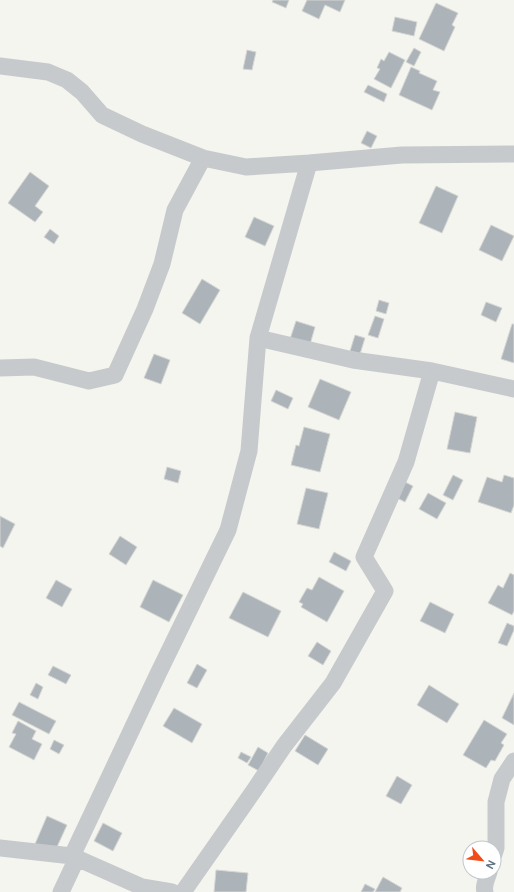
<svg xmlns="http://www.w3.org/2000/svg" width="514" height="892" font-family="'DM Sans',sans-serif">
<style>
.building{fill:#acb4b9;stroke:#d6d6d3}
.lines{fill:none;stroke-linecap:round;stroke-linejoin:round}
.minor{stroke:#c7cacd;stroke-width:17}
</style>
<rect width="100%" height="100%" fill="#f5f5f0"/>
<path class="building" d="M 273,0 L 289,0 L 286,8 L 272,2 Z
M 307,0 L 345,0 L 340,12 L 325,5 L 319,19 L 302,11 Z
M 436,3 L 458,13 L 452,25 L 455,27 L 444,51 L 419,39 Z
M 395,17 L 417,22 L 414,36 L 392,31 Z
M 414,48 L 421,52 L 414,66 L 406,62 Z
M 247,50 L 256,52 L 252,70 L 243,69 Z
M 389,52 L 405,60 L 391,88 L 374,79 L 380,69 L 377,68 L 381,59 L 384,61 Z
M 411,67 L 420,71 L 419,73 L 437,81 L 433,90 L 440,92 L 432,110 L 399,95 Z
M 368,85 L 387,94 L 384,102 L 364,92 Z
M 367,131 L 377,136 L 371,148 L 361,143 Z
M 30,172 L 49,186 L 35,206 L 43,212 L 35,222 L 8,203 Z
M 436,186 L 458,196 L 442,233 L 419,223 Z
M 254,217 L 274,226 L 265,246 L 245,237 Z
M 491,225 L 514,236 L 502,261 L 479,250 Z
M 50,229 L 59,236 L 54,244 L 44,237 Z
M 202,279 L 220,290 L 200,324 L 182,313 Z
M 379,300 L 389,303 L 386,314 L 376,311 Z
M 486,302 L 502,308 L 496,322 L 481,315 Z
M 375,316 L 384,319 L 378,338 L 368,335 Z
M 296,321 L 315,327 L 309,348 L 289,342 Z
M 512,324 L 514,324 L 514,363 L 501,359 Z
M 355,335 L 365,338 L 360,354 L 350,351 Z
M 154,354 L 170,360 L 161,384 L 144,378 Z
M 320,379 L 351,392 L 339,420 L 308,407 Z
M 276,390 L 293,398 L 288,409 L 271,401 Z
M 455,412 L 477,417 L 470,453 L 447,449 Z
M 304,427 L 330,434 L 320,472 L 291,465 L 296,445 L 299,446 Z
M 167,467 L 181,471 L 178,483 L 164,479 Z
M 453,475 L 463,480 L 453,500 L 443,495 Z
M 504,475 L 514,478 L 514,505 L 511,513 L 478,502 L 487,477 L 502,482 Z
M 405,482 L 413,486 L 405,502 L 397,498 Z
M 306,488 L 328,493 L 319,529 L 297,524 Z
M 428,493 L 446,503 L 437,519 L 419,509 Z
M 0,516 L 15,524 L 3,548 L 0,546 Z
M 120,536 L 137,547 L 126,565 L 109,554 Z
M 334,552 L 351,561 L 346,571 L 329,562 Z
M 510,573 L 514,575 L 514,611 L 512,615 L 488,603 L 498,585 L 503,588 Z
M 319,577 L 344,591 L 327,622 L 301,607 L 303,604 L 299,602 L 307,588 L 312,590 Z
M 56,580 L 72,589 L 62,607 L 46,598 Z
M 153,580 L 183,595 L 169,622 L 140,607 Z
M 243,592 L 281,611 L 268,637 L 229,618 Z
M 430,602 L 454,614 L 445,633 L 420,621 Z
M 507,623 L 514,626 L 514,630 L 507,646 L 498,643 Z
M 317,642 L 331,651 L 323,665 L 308,656 Z
M 197,664 L 207,670 L 197,688 L 187,683 Z
M 53,666 L 71,675 L 66,684 L 48,675 Z
M 36,683 L 43,687 L 38,699 L 30,695 Z
M 429,685 L 459,704 L 447,723 L 417,705 Z
M 514,693 L 514,725 L 502,718 Z
M 19,702 L 56,721 L 49,734 L 12,715 Z
M 174,708 L 202,724 L 192,743 L 163,726 Z
M 484,720 L 507,734 L 501,743 L 504,745 L 495,761 L 491,760 L 486,768 L 463,755 Z
M 18,721 L 36,731 L 32,739 L 42,744 L 34,760 L 9,747 L 16,734 L 12,733 Z
M 305,735 L 328,749 L 318,765 L 295,751 Z
M 54,740 L 64,745 L 59,754 L 50,749 Z
M 258,747 L 268,753 L 259,771 L 248,765 Z
M 241,752 L 251,757 L 247,763 L 238,758 Z
M 397,776 L 412,785 L 401,804 L 386,796 Z
M 47,816 L 67,825 L 51,860 L 32,851 Z
M 103,823 L 122,833 L 113,851 L 94,841 Z
M 216,870 L 248,873 L 246,892 L 214,892 Z
M 383,877 L 402,888 L 400,892 L 375,892 Z
M 365,884 L 375,889 L 373,892 L 361,892 Z"/>
<g class="lines">
<path class="minor" d="M 0,66 L 48,72 L 67,80 L 82,92 L 102,115 L 142,134 L 203,158 L 246,167 L 309,163 L 402,155 L 514,154
M 258,338 L 353,360 L 432,371 L 514,389
M 0,368 L 34,367 L 89,381 L 115,375 L 145,309 L 162,264 L 175,210 L 203,158
M 0,848 L 72,856 L 142,887 L 172,892
M 494,854 L 496,848 L 496,802 L 502,779 L 514,761
M 72,856 L 157,676 L 228,530 L 249,451 L 258,338 L 309,163
M 61,892 L 77,858
M 183,892 L 255,789 L 284,746 L 333,683 L 385,591 L 364,557 L 406,462 L 432,371
M 485,892 C 483,885 487,879 489,872"/>
</g>
<g transform="translate(482 860) rotate(118)"><circle r="19" fill="#ffffff" stroke="#c0c7ce"/>
<path d="M0-3L7 15L0 10L-7 15Z" fill="#f14c15"/>
<text y="-6" font-size="11" font-weight="bold" text-anchor="middle" fill="#617484">N</text>
</g>
</svg>
